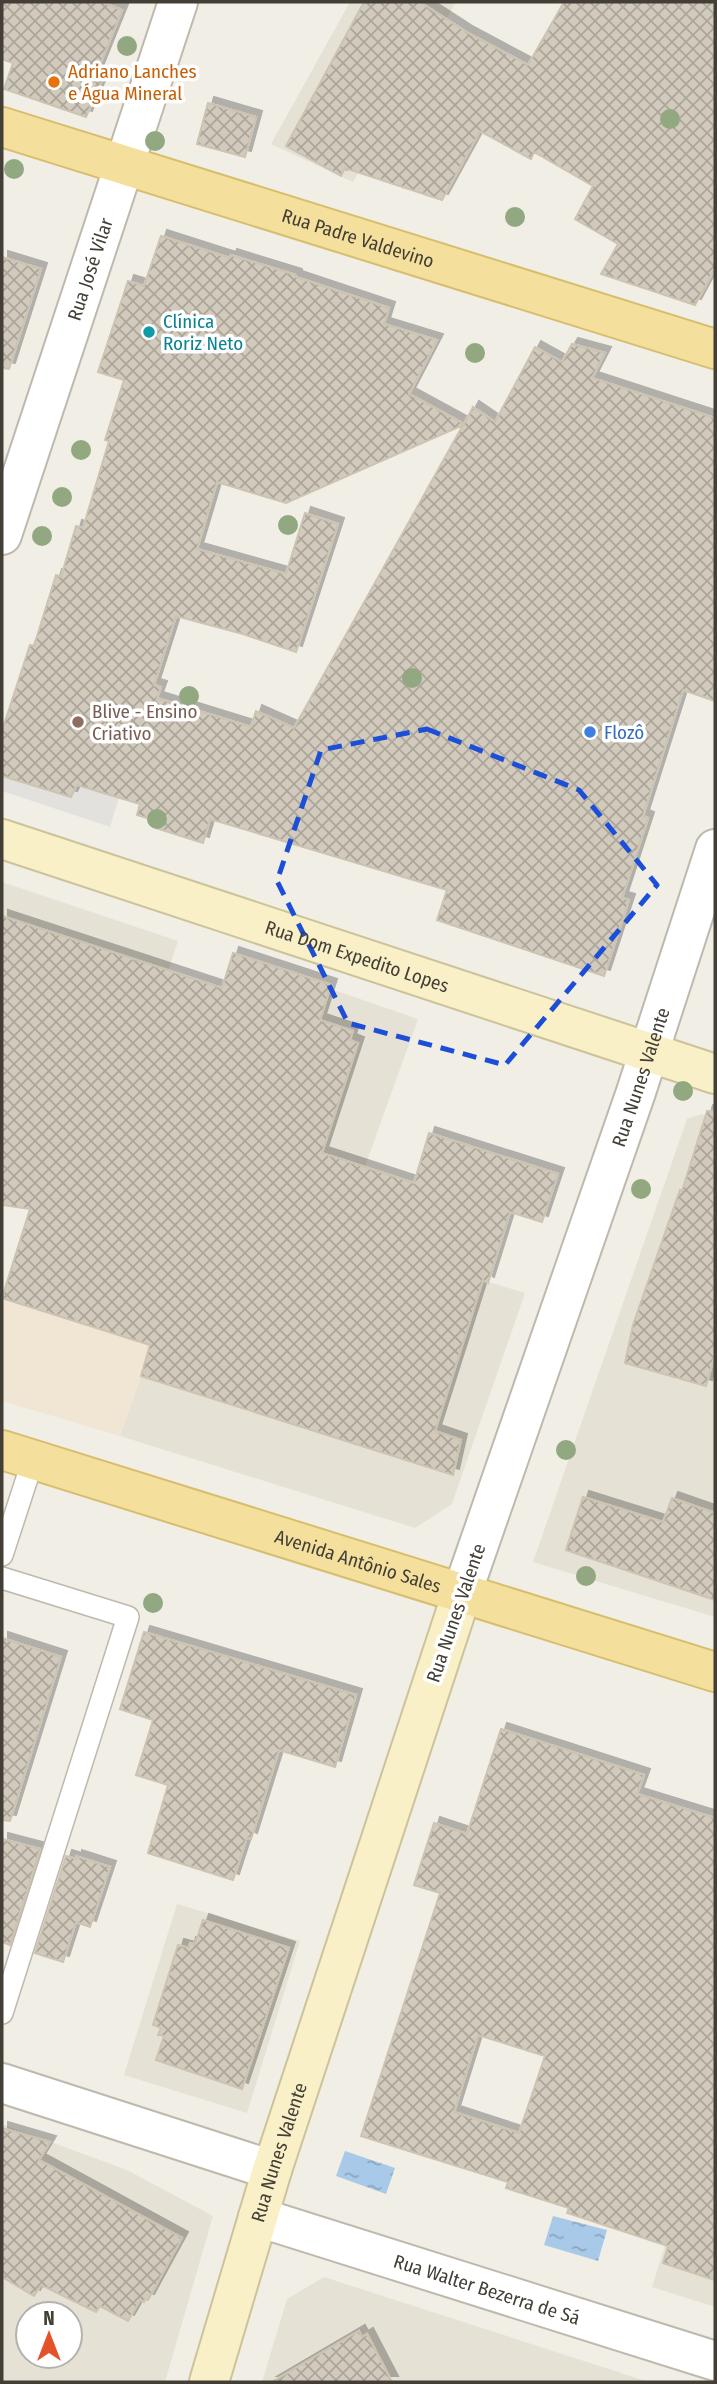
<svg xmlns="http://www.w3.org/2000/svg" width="717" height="2384" font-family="'Fira Sans Condensed',sans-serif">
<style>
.residential{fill:#e5e1d5;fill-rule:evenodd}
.commercial{fill:#f1e6d3}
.parking{fill:#e2e1de}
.water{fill:url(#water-ripples)}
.building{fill:url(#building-cross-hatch);stroke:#ccc3b1;stroke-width:2;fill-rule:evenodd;filter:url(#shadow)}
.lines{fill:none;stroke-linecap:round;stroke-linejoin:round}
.lane-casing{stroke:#bfb9ad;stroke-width:24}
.street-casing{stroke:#bfb9ad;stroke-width:42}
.secondary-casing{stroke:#ccc39a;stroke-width:42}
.primary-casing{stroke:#d7be6e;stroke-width:42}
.lane{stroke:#fff;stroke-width:21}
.street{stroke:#fff;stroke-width:38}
.secondary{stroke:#f9f0c8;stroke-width:38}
.primary{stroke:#f4e09c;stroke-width:38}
.tree{fill:#91a881}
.marked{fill:none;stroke:#1d4ed8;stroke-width:5;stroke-dasharray:14 9;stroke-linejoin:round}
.food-dot{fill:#e8710a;stroke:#fff;stroke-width:2.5}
.culture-dot{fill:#0f9aa8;stroke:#fff;stroke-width:2.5}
.education-dot{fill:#8d6e63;stroke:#fff;stroke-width:2.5}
.shop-dot{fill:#3f7fe0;stroke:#fff;stroke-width:2.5}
.labels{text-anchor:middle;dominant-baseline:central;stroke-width:7;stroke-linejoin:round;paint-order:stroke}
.food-label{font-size:19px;fill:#c56008;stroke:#fff;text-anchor:start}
.street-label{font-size:19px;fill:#433f36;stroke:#fff}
.culture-label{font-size:19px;fill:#0d838f;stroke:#fff;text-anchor:start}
.education-label{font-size:19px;fill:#785e54;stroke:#fff;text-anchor:start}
.shop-label{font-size:19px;fill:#366cbe;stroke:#fff;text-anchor:start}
</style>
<defs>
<pattern id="water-ripples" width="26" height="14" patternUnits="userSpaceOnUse" patternTransform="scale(1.75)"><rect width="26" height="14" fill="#a8cae8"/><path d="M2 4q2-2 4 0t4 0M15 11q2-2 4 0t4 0" fill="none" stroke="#8aa5bd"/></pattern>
<pattern id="building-cross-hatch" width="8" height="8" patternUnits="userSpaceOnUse" patternTransform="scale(1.75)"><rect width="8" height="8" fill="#d2cbbd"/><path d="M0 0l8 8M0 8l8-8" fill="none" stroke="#aca69a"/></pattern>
<filter id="shadow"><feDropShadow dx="6" dy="-6" stdDeviation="0" flood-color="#0004"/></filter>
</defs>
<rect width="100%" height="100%" fill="#f1eee6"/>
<path class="residential" d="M 350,2 L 456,2 L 353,182 L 271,144 Z
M 2,882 L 178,941 L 113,1134 L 41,1187 L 2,1174 Z
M 267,967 L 418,1019 L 340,1236 L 525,1293 L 452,1504 L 415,1528 L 120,1436 L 205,1195 Z
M 701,1114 L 715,1119 L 715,1617 L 533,1562 L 687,1119 Z
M 177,1904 L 300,1941 L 247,2113 L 124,2075 Z
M 715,2083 L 715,2307 L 652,2287 Z
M 2,2124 L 127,2170 L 213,2216 L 165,2382 L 2,2382 ZM 28,2314 L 70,2314 L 70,2356 L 28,2356 Z
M 324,2277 L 649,2382 L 262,2382 L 287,2299 Z"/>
<path class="commercial" d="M 45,1175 L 196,1219 L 120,1436 L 2,1401 L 2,1307 Z"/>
<path class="parking" d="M 2,752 L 121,791 L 110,827 L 2,791 Z"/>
<path class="water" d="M 345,2151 L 395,2168 L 386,2194 L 336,2176 Z
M 553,2216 L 607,2230 L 598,2261 L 544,2245 Z"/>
<path class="building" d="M 2,2 L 102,2 L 122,10 L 97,72 L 104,75 L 86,117 L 4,89 L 13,63 L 2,59 Z
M 364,2 L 420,2 L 468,33 L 528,65 L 564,2 L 715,2 L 715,268 L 695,305 L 601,274 L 618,244 L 575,219 L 593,186 L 534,152 L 531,159 L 480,131 L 442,200 L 345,168 L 341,176 L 286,146 Z
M 208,103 L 256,117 L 245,157 L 197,144 Z
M 161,236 L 230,258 L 231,255 L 296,275 L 296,277 L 389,308 L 384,324 L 437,340 L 409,394 L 464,424 L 473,407 L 495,422 L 535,347 L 562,362 L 572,344 L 605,353 L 592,378 L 715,418 L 715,701 L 683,690 L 643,816 L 648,818 L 622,898 L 629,900 L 604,976 L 437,920 L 447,890 L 210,819 L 203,843 L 156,828 L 158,821 L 137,815 L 140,804 L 77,785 L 71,797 L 2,776 L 2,731 L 30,645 L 34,646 L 56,575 L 61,577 L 76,526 L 83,528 L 109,441 L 105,440 L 124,380 L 98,372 L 128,281 L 144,286 ZM 463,425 L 294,728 L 256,711 L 251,727 L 157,698 L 161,687 L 154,685 L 176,616 L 243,634 L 296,652 L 338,524 L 305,513 L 286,574 L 197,549 L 217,482 L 286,503 Z
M 2,257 L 41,269 L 9,369 L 2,368 Z
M 2,916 L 222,988 L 233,953 L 331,985 L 320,1020 L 353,1031 L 350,1040 L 358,1043 L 322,1153 L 414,1183 L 429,1133 L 558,1174 L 542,1222 L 510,1212 L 488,1283 L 483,1280 L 435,1431 L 461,1440 L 453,1475 L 141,1376 L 150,1345 L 2,1298 L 30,1209 L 2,1205 Z
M 707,1111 L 715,1112 L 715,1354 L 706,1386 L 625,1363 L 633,1325 L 680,1190 L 682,1191 Z
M 583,1497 L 663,1522 L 672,1498 L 715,1513 L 715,1600 L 566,1550 Z
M 144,1632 L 356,1695 L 335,1767 L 279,1750 L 251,1839 L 247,1837 L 233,1880 L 148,1853 L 168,1785 L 136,1775 L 153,1720 L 120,1709 Z
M 2,1638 L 61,1657 L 10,1821 L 2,1820 Z
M 501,1729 L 644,1775 L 637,1794 L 715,1818 L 715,2280 L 663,2263 L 668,2246 L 567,2213 L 569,2208 L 506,2188 L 508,2182 L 361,2136 L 440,1893 L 414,1885 L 434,1823 L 467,1834 ZM 478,2035 L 545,2056 L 519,2133 L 454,2112 Z
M 2,1839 L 40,1849 L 10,1945 L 2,1942 Z
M 66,1856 L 76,1859 L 76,1856 L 110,1867 L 90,1927 L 76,1922 L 63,1962 L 35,1953 Z
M 203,1920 L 289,1948 L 242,2089 L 156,2060 L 164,2036 L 158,2035 L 161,2028 L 153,2025 L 178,1945 L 189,1948 L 190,1943 L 195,1944 Z
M 2,2128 L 50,2142 L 39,2160 L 182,2238 L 148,2300 L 145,2299 L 144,2302 L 140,2300 L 128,2321 L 100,2306 L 96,2312 L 41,2285 L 34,2296 L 2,2277 Z
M 359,2331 L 362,2337 L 367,2334 L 392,2382 L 272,2382 Z"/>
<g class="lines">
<defs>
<path id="lane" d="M 2,1555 L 33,1460
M 2,1578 L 128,1617 L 2,2013"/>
<g id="street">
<path id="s1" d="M 2,535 L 178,2"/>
<path id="s2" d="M 462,1593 L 636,1092 L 715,849"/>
<path d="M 2,2083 L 272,2170"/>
<path id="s3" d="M 258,2217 L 715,2361"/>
</g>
<g id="secondary">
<path id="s4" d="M 2,839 L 715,1074"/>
<path id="s5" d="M 209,2382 L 272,2170 L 462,1593"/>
</g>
<g id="primary">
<path id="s6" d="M 2,127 L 715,349"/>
<path id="s7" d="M 2,1450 L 715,1672"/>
</g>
</defs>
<use href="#lane" class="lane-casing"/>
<use href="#street" class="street-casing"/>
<use href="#secondary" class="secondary-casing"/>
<use href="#primary" class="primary-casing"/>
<use href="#lane" class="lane"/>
<use href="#street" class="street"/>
<use href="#secondary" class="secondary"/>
<use href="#primary" class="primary"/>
</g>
<g class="tree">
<circle cx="127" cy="46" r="10"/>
<circle cx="670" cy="119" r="10"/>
<circle cx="155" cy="141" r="10"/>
<circle cx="14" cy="169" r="10"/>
<circle cx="515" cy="217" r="10"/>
<circle cx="475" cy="353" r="10"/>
<circle cx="81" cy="450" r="10"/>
<circle cx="62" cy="497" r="10"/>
<circle cx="288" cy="525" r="10"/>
<circle cx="42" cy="536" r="10"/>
<circle cx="412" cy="678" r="10"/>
<circle cx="189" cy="696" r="10"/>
<circle cx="157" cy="819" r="10"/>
<circle cx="683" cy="1091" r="10"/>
<circle cx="641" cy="1189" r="10"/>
<circle cx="566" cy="1450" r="10"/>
<circle cx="586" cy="1576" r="10"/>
<circle cx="153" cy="1603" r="10"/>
</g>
<path class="marked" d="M 427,729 L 579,790 L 657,885 L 505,1065 L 348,1023 L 277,881 L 321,750 Z"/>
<circle class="food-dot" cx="54" cy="82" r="7"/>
<circle class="culture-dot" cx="149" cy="332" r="7"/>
<circle class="education-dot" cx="78" cy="722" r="7"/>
<circle class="shop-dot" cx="590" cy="732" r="7"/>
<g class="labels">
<g class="food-label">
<text x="68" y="71">Adriano Lanches<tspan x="68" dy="22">e Água Mineral</tspan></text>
</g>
<g class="street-label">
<text stroke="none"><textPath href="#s6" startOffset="373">Rua Padre Valdevino</textPath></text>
<text stroke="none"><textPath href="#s1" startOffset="280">Rua José Vilar</textPath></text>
<text stroke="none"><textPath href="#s4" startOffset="374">Rua Dom Expedito Lopes</textPath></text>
<text stroke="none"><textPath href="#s2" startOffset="546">Rua Nunes Valente</textPath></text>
<text stroke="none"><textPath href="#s7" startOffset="373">Avenida Antônio Sales</textPath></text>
<text transform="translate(456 1613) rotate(-71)">Rua Nunes Valente</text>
<text stroke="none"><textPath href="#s5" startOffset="240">Rua Nunes Valente</textPath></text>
<text stroke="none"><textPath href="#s3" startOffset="240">Rua Walter Bezerra de Sá</textPath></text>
</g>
<g class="culture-label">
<text x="163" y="321">Clínica<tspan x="163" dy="22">Roriz Neto</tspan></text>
</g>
<g class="education-label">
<text x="92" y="711">Blive - Ensino<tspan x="92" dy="22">Criativo</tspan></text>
</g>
<g class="shop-label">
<text x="604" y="732">Flozô</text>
</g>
</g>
<rect width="717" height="2384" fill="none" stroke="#433f36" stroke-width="7"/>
<g transform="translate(49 2335)"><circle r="33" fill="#ffffff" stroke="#b4b2af" stroke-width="2"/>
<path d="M0-5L12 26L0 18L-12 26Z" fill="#e4522a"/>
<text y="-10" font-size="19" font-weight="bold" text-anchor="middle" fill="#433f36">N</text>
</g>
</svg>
